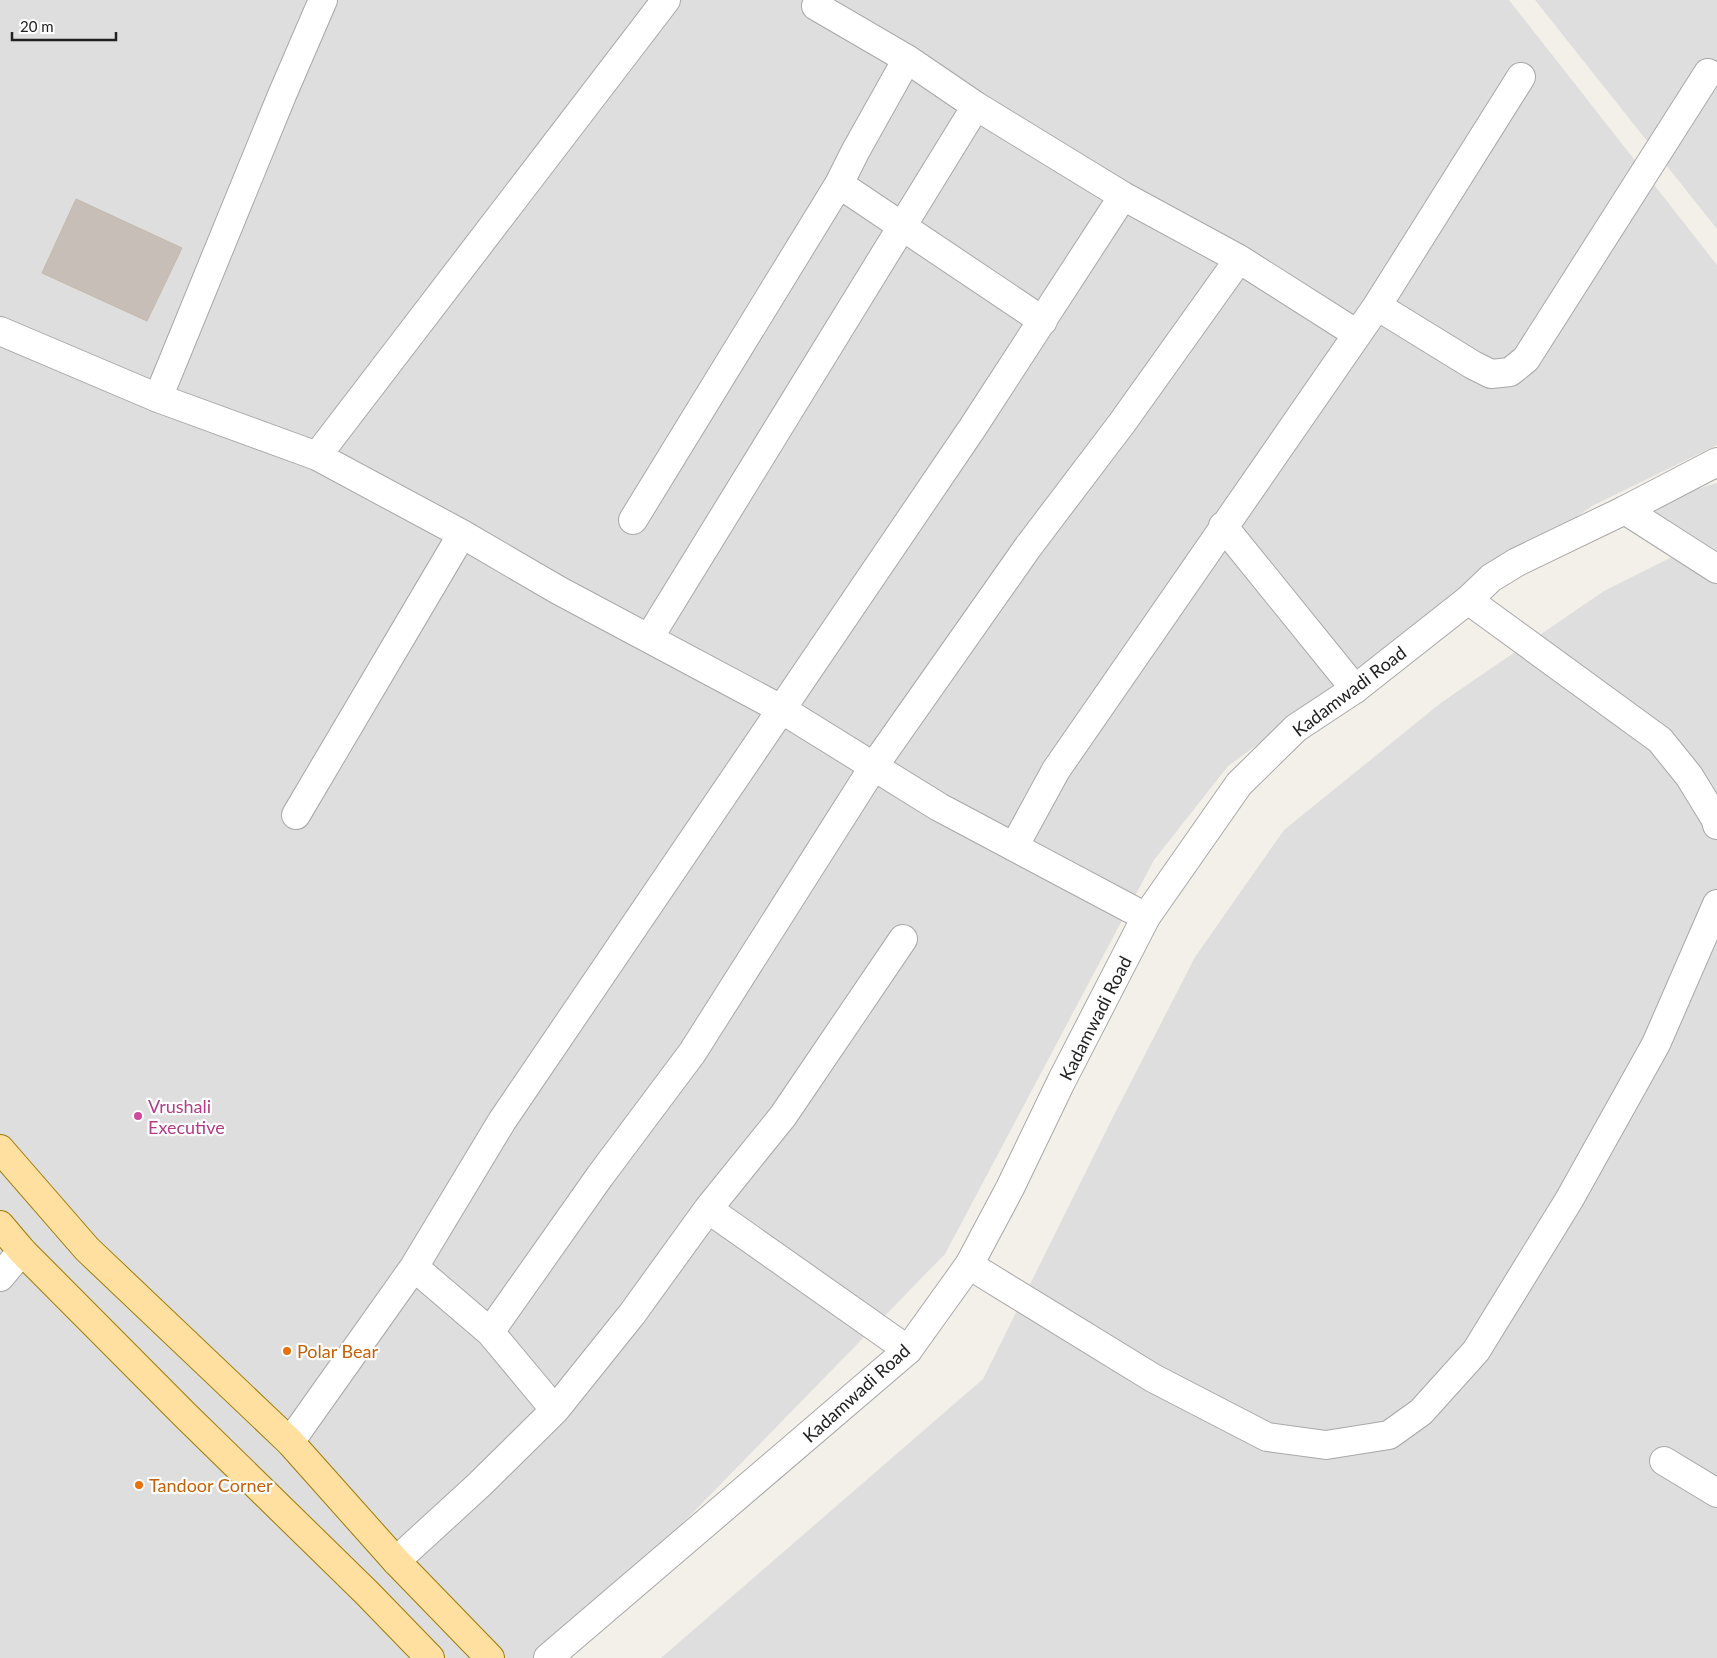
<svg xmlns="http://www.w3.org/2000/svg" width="1717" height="1658" font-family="Lato,sans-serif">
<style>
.residential{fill:#dfdede}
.building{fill:#c7bfb7;stroke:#c4b8a9}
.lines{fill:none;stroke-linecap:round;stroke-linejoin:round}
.minor-casing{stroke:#a8a8a8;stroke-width:30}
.tertiary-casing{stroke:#a8a8a8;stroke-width:30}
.primary-casing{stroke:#9f7b00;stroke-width:30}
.minor{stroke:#fff;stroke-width:28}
.tertiary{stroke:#fff;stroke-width:28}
.primary{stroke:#ffe0a0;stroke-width:28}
.hotel-dot{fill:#d1479c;stroke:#fff;stroke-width:2}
.food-dot{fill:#e8710a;stroke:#fff;stroke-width:2}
.labels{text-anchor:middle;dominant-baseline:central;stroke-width:4.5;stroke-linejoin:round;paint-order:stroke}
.street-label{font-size:18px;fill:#212121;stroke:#fff}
.hotel-label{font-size:18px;fill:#b23c85;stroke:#fff;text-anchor:start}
.food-label{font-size:18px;fill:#c56008;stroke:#fff;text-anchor:start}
</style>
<rect width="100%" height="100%" fill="#f2f0e8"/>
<path class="residential" d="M 0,0 L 1509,0 L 1717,265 L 1717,445 L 1592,506 L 1395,645 L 1228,766 L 1154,860 L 945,1254 L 673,1533 L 536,1658 L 0,1658 Z
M 1535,0 L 1717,0 L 1717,229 Z
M 1717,483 L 1717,1658 L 661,1658 L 983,1379 L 1114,1115 L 1195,957 L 1284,830 L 1442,702 L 1604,591 L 1688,549 L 1628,510 Z"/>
<path class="building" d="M 76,199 L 182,248 L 147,321 L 42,273 Z"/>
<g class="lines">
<defs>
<path id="minor" d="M 907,59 L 855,152 L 839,184 L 1043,321
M 1239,259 L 1357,334
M 1377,306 L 1473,365 L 1491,374 L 1510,372 L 1526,359 L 1708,73
M 0,331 L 158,398 L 317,456 L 462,534 L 558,590 L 781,709 L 939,807 L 1146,917
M 158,398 L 282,95 L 323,0
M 317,456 L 666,0
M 1625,510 L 1717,569
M 633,520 L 839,184
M 1223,526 L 1355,689
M 1468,600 L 1660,740 L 1689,776 L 1716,820 L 1717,825
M 649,638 L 976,106
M 296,815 L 462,534
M 1014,847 L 1056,770 L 1377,306 L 1521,77
M 708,1209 L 908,1350
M 969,1265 L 1153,1378 L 1267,1437 L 1326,1445 L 1389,1435 L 1421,1412 L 1476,1351 L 1569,1200 L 1656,1044 L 1717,904
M 414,1267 L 490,1332 L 555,1410
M 0,1277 L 22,1251
M 490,1332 L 600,1176 L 692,1053 L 874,766 L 1028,547 L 1122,423 L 1239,259 L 1123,196 L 976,106 L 907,59 L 816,6
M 290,1442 L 414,1267 L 502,1121 L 973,427 L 1123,196
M 1664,1461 L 1717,1493
M 396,1561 L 480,1484 L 555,1410 L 632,1314 L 708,1209 L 783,1116 L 903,939"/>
<path id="tertiary" d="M 548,1658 L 908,1350 L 969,1265 L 1010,1188 L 1061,1082 L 1146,917 L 1239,784 L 1296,728 L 1355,689 L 1468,600 L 1491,578 L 1517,562 L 1625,510 L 1717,462"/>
<path id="primary" d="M 0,1149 L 87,1249 L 290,1442 L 396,1561 L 490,1658
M 0,1225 L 22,1251 L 185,1415 L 367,1593 L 430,1658"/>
</defs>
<use href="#minor" class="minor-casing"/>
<use href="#tertiary" class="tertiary-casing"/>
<use href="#primary" class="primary-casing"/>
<use href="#minor" class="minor"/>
<use href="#tertiary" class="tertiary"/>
<use href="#primary" class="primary"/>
</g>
<circle class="hotel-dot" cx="138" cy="1116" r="5"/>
<g class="food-dot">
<circle cx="287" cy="1351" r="5"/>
<circle cx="139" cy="1485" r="5"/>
</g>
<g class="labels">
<g class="street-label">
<text transform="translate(1349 691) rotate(-37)">Kadamwadi Road</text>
<text transform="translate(1095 1018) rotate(-63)">Kadamwadi Road</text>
<text transform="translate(856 1393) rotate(-42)">Kadamwadi Road</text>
</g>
<g class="hotel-label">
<text x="148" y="1106">Vrushali<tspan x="148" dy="21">Executive</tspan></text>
</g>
<g class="food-label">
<text x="297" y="1351">Polar Bear</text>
<text x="149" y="1485">Tandoor Corner</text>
</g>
</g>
<path d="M12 32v8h104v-8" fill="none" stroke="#212121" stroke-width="2.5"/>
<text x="20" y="32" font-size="15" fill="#212121" stroke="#ffffff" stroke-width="4" paint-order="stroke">20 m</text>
</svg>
